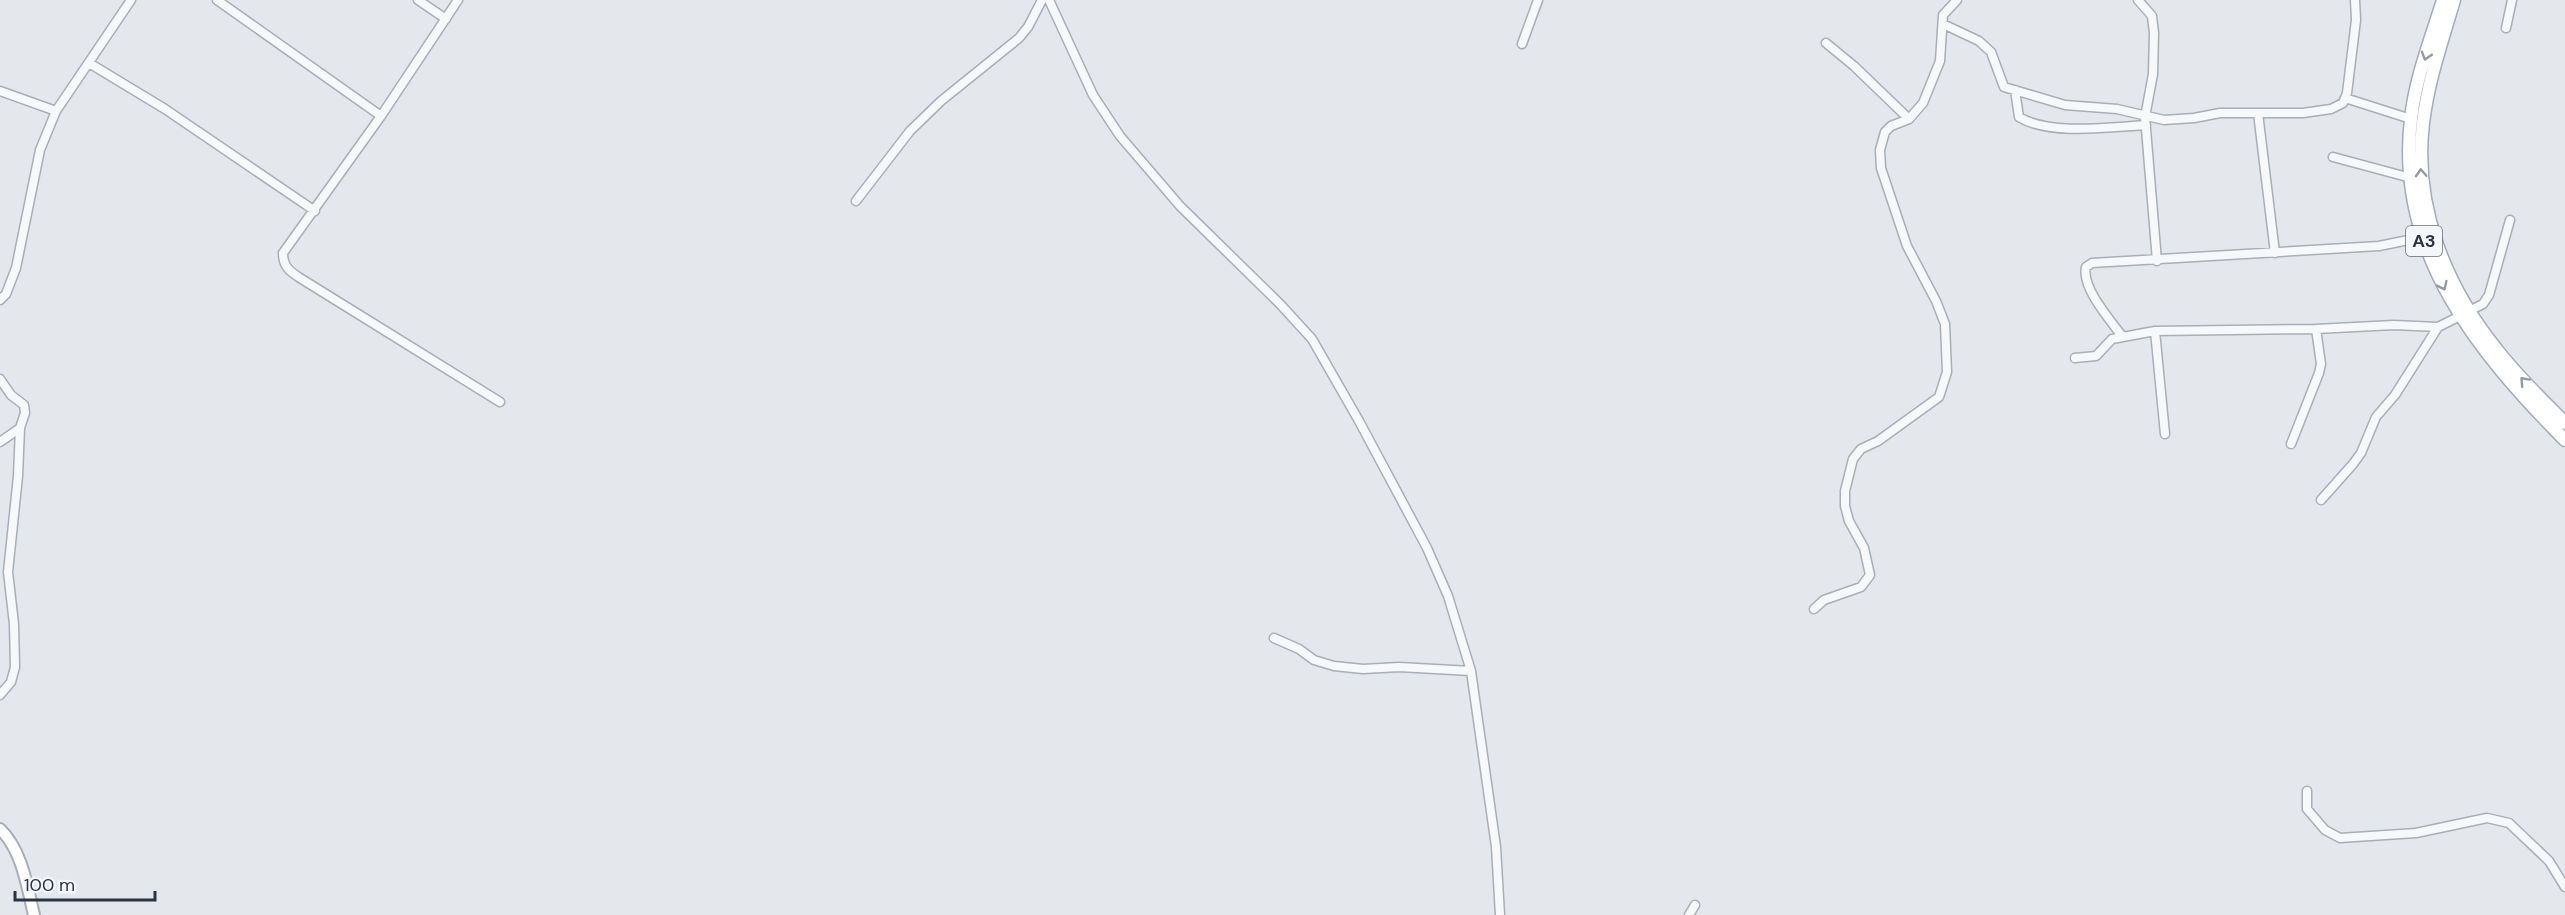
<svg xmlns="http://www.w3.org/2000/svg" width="2565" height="915" font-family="'DM Sans',sans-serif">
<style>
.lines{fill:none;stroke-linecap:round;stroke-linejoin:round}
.street-casing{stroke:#a9aeb7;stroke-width:11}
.secondary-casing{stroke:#a9aeb7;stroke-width:14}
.primary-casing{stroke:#a3abb8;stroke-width:15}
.street{stroke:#f7f8fa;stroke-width:8}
.secondary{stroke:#fff;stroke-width:10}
.primary{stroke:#fff;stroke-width:12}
.oneway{stroke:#959aa2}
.labels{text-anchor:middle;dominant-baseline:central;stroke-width:4.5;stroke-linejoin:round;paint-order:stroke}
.shield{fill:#f4f6f9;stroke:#676e7b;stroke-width:1.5}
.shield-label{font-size:18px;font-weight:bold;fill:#2b3445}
</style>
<rect width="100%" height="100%" fill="#e4e7ec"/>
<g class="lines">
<defs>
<path id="street" d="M 217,0 L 381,116
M 418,0 L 446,19
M 458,0 L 381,116 L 283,253 C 283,266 289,271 300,278 L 500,402
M 1049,0 L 1093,95 L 1120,136 L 1180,206 L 1280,304 L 1312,339 L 1359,421 L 1427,548 L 1448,596 L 1471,671 L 1496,847 L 1500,915
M 2138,0 L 2152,16 L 2154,33 L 2153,74 L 2145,117 L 2157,261
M 1943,24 L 1979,41 L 1991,52 L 2004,87 L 2065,105 L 2117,109 L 2164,120 L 2194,118 L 2220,113 L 2303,113 L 2331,109 L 2343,103 L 2347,93 L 2356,20 L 2355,0
M 2506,28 L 2512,0
M 1826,43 L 1854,66 L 1909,119
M 1522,44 L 1538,0
M 89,63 L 165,109 L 315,211
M 2015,90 L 2019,117 C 2050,136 2111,127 2146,125
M 0,91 L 56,111
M 2345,98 L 2411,119
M 2258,113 L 2275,253
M 2333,157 L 2411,178
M 856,201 L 910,131 L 941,101 L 1019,38 L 1028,27 L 1042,0
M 0,300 L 6,294 L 16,268 L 40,150 L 56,111 L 131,0
M 2469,311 L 2483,304 L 2489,295 L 2510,220
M 2155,331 L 2165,434
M 2122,336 C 2110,320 2081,287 2086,267 L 2092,263 L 2379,246 L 2423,237
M 2075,358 L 2096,356 L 2112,339 L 2155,331 L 2316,329 L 2394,325 L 2438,327 L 2460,316
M 0,379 L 11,395 L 24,405 L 25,413 L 20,428 L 18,476 L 8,572 L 14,624 L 15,667 L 11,682 L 0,695
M 0,442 L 20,428
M 2291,444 L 2319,373 L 2321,364 L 2316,329
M 2321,500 L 2353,464 L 2361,453 L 2376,417 L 2395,395 L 2438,327
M 1814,609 L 1824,600 L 1861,587 L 1870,575 L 1864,548 L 1849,521 L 1845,506 L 1845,491 L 1853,459 L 1861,449 L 1878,441 L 1939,397 L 1947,372 L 1945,324 L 1936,301 L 1907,246 L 1881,168 L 1880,150 L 1885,132 L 1891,126 L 1909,119 L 1923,103 L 1940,61 L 1943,15 L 1957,0
M 1274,638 L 1299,649 L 1314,660 L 1334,666 L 1363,669 L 1399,667 L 1471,671
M 2307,791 L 2307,809 L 2325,830 L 2340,838 L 2416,833 L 2487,818 L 2509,823 L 2549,861 L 2565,887
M 1689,915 L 1695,905"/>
<path id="secondary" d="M 0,829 C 22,850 27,886 34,915"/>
<path id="primary" d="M 2443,0 C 2431,39 2415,79 2411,119 C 2395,252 2478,352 2565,440
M 2454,0 C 2442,41 2428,81 2423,123 C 2413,206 2445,286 2497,350 C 2517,376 2542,400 2565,423"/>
</defs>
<use href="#street" class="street-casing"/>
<use href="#secondary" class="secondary-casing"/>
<use href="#primary" class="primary-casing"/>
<use href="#street" class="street"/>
<use href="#secondary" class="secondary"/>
<use href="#primary" class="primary"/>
</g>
<defs><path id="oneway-chevron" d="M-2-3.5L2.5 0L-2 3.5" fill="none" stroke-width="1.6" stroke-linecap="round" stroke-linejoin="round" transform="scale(1.5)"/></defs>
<g class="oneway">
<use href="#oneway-chevron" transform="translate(2426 56) rotate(107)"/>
<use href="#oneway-chevron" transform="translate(2421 173) rotate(-93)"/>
<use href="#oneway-chevron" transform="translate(2443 286) rotate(64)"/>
<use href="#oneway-chevron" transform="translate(2524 381) rotate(-133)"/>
</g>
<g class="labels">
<rect class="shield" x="2406" y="226" width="36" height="30" rx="4.5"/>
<g class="shield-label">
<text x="2424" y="241">A3</text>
</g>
</g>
<path d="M15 891v9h140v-9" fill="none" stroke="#2b3445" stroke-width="3"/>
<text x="24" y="891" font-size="18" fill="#2b3445" stroke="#f4f6f9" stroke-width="4.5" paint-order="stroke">100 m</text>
</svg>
